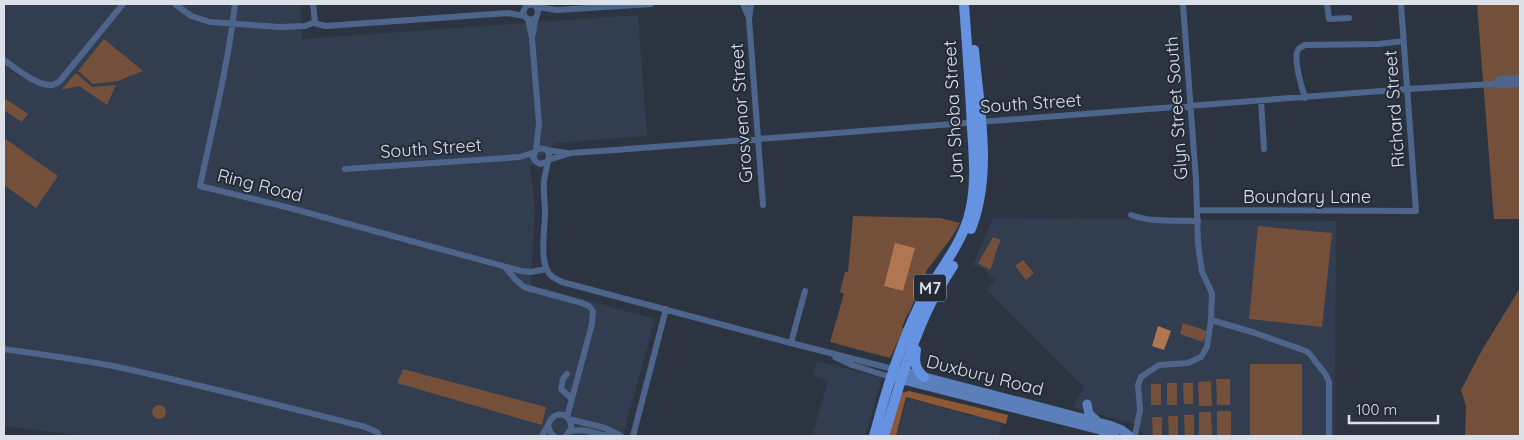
<svg xmlns="http://www.w3.org/2000/svg" width="1524" height="440" font-family="Quicksand,sans-serif">
<style>
.built{fill:#323d50}
.green{fill:#744f39}
.forest{fill:#8f5733}
.water{fill:#b07551}
.lines{fill:none;stroke-linecap:round;stroke-linejoin:round}
.street{stroke:#4e658b;stroke-width:6}
.secondary{stroke:#5b7fbb;stroke-width:9}
.primary{stroke:#6593e1;stroke-width:10}
.labels{text-anchor:middle;dominant-baseline:central;stroke-width:4;stroke-linejoin:round;paint-order:stroke}
.shield{fill:#222a37;stroke:#a4aab4;stroke-width:1}
.shield-label{font-size:16px;font-weight:bold;fill:#dce1e9}
.street-label{font-size:18px;fill:#dce1e9;stroke:#222a37}
</style>
<rect width="100%" height="100%" fill="#2c3441"/>
<path class="built" d="M 4,4 L 301,4 L 302,39 L 638,15 L 647,136 L 555,143 L 530,167 L 535,209 L 531,285 L 655,319 L 623,436 L 85,436 L 4,426 Z
M 993,218 L 1336,221 L 1335,436 L 1144,436 L 1138,426 L 1131,423 L 1073,407 L 1084,387 L 986,289 L 995,280 L 984,269 L 973,265 Z
M 817,361 L 882,378 L 865,436 L 812,436 L 828,381 L 815,377 L 813,375 Z
M 907,398 L 1002,424 L 998,436 L 897,436 Z"/>
<path class="green" d="M 1477,4 L 1520,4 L 1520,219 L 1494,219 Z
M 104,39 L 143,71 L 118,81 L 93,84 L 78,71 Z
M 76,73 L 92,87 L 116,85 L 107,105 L 79,86 L 61,90 Z
M 4,98 L 28,114 L 22,122 L 4,110 Z
M 4,138 L 58,176 L 36,208 L 4,185 Z
M 853,216 L 940,218 L 960,223 L 952,237 L 927,270 L 909,313 L 908,313 L 902,327 L 904,328 L 890,358 L 830,342 L 844,294 L 840,292 L 845,272 L 848,272 Z
M 1258,226 L 1332,233 L 1322,327 L 1249,319 Z
M 993,237 L 1001,240 C 995,250 995,260 990,270 L 978,263 Z
M 1023,260 L 1034,273 L 1026,280 L 1015,266 Z
M 1520,288 L 1520,436 L 1465,436 L 1466,406 L 1461,390 L 1482,350 Z
M 1183,323 L 1207,331 L 1203,342 L 1180,334 Z
M 1250,364 L 1302,364 L 1302,436 L 1250,436 Z
M 403,369 L 546,407 L 542,425 L 397,383 Z
M 1216,379 L 1230,379 L 1230,405 L 1217,405 Z
M 1211,381 L 1212,406 L 1199,406 L 1198,382 Z
M 1167,383 L 1177,383 L 1177,405 L 1167,405 Z
M 1183,383 L 1193,383 L 1193,404 L 1184,404 Z
M 1151,384 L 1161,384 L 1161,405 L 1151,405 Z
M152 412a7 7 0 1 1 14 0a7 7 0 1 1-14 0Z
M 1217,411 L 1231,411 L 1231,436 L 1217,436 Z
M 1199,412 L 1211,412 L 1212,436 L 1199,436 Z
M 1184,415 L 1194,415 L 1194,436 L 1185,436 Z
M 1168,416 L 1178,416 L 1178,436 L 1169,436 Z
M 1152,417 L 1162,417 L 1162,436 L 1153,436 Z"/>
<path class="forest" d="M 909,391 L 1008,415 L 1006,424 L 906,397 L 896,436 L 886,436 L 901,393 Z"/>
<path class="water" d="M 895,243 L 915,248 L 903,291 L 884,286 Z
M 1158,326 L 1171,331 L 1164,350 L 1152,346 Z"/>
<g class="lines">
<path class="street" d="M 175,4 L 191,16 L 210,22 L 280,27 L 305,26 L 315,22
M 235,4 C 228,65 213,125 200,186 L 290,208 L 521,271 L 531,272 L 546,269
M 313,4 L 315,22
M 743,4 L 749,18
M 751,4 L 749,19 L 763,205
M 1327,4 L 1329,19 L 1349,18
M 537,7 L 557,10 L 651,4
M 528,19 L 532,38 L 539,123 L 536,150
M 315,22 L 317,24 L 326,26 L 508,13 L 524,16
M 533,34 C 534,30 534,26 535,21 C 537,14 542,9 532,4 L 526,6 L 523,12 L 525,17 L 530,20 L 536,18
M 4,60 C 15,68 42,90 55,84 C 59,83 62,79 64,76 L 123,4
M 1493,84 L 1500,79 L 1520,78
M 1305,98 C 1302,89 1293,58 1298,50 C 1299,48 1303,46 1305,45 L 1379,44 L 1404,41
M 1261,101 L 1264,149
M 547,150 L 567,153
M 548,160 L 571,153 L 615,150 L 1408,89 L 1493,84 L 1501,85 L 1520,84
M 547,162 L 540,164 L 535,161 L 533,157 L 536,150 C 541,148 547,147 549,154 C 549,156 545,176 544,181 C 543,191 545,202 545,212 C 545,229 540,255 547,270 C 550,277 556,279 562,282 L 791,343 L 893,369
M 345,169 L 520,157 L 535,152
M 1198,210 L 1416,211 L 1401,4
M 1131,215 C 1152,223 1176,220 1198,221
M 505,267 L 515,279 L 524,287 L 582,303 L 589,306 L 593,311 L 592,324 L 567,417
M 1211,320 L 1252,332 L 1306,351 L 1309,353 L 1326,375 L 1329,382 L 1329,436
M 791,343 L 805,291
M 4,349 C 40,354 77,359 113,366 C 198,384 281,406 365,427 L 377,432 L 379,436
M 835,357 L 852,365 L 890,377
M 567,374 L 563,379 L 561,389 L 572,399
M 569,419 L 605,428 L 621,436
M 571,431 C 587,428 593,434 609,436
M 542,436 L 548,425
M 554,436 L 550,432 L 548,425 C 554,408 573,413 571,429 L 566,436
M 633,436 L 666,309
M 1135,436 L 1140,410 L 1138,385 L 1141,377 L 1159,365 L 1188,363 L 1201,357 L 1207,347 L 1211,320 L 1212,293 L 1202,272 L 1198,244 L 1196,180 L 1183,4"/>
<path class="secondary" d="M 898,370 L 1109,425 L 1122,430 L 1130,436
M 895,378 L 1100,430 L 1115,436
M 1087,404 L 1089,414 L 1096,420"/>
<path class="primary" d="M 971,229 C 993,172 979,109 974,50
M 916,350 C 914,362 915,369 924,377
M 874,436 C 886,391 899,347 920,304 C 936,274 957,252 968,219 C 977,189 974,159 972,128 C 970,87 967,45 964,4
M 884,436 C 898,390 911,342 933,299 C 939,288 946,277 953,266"/>
</g>
<g class="labels">
<rect class="shield" x="914" y="274.5" width="32" height="27" rx="4"/>
<g class="shield-label">
<text x="930" y="288">M7</text>
</g>
<g class="street-label">
<text transform="translate(1031 103) rotate(-4)">South Street</text>
<text transform="translate(1176 108) rotate(-94)">Glyn Street South</text>
<text transform="translate(1394 109) rotate(-94)">Richard Street</text>
<text transform="translate(953 112) rotate(-93)">Jan Shoba Street</text>
<text transform="translate(741 113) rotate(-94)">Grosvenor Street</text>
<text transform="translate(431 148) rotate(-4)">South Street</text>
<text transform="translate(260 185) rotate(14)">Ring Road</text>
<text x="1307" y="196">Boundary Lane</text>
<text transform="translate(985 375) rotate(14)">Duxbury Road</text>
</g>
</g>
<rect width="1524" height="440" fill="none" stroke="#dce1e9" stroke-width="10"/>
<path d="M1349 415v8h89v-8" fill="none" stroke="#dce1e9" stroke-width="2.5"/>
<text x="1356" y="415" font-size="15" fill="#dce1e9" stroke="#222a37" stroke-width="4" paint-order="stroke">100 m</text>
</svg>
